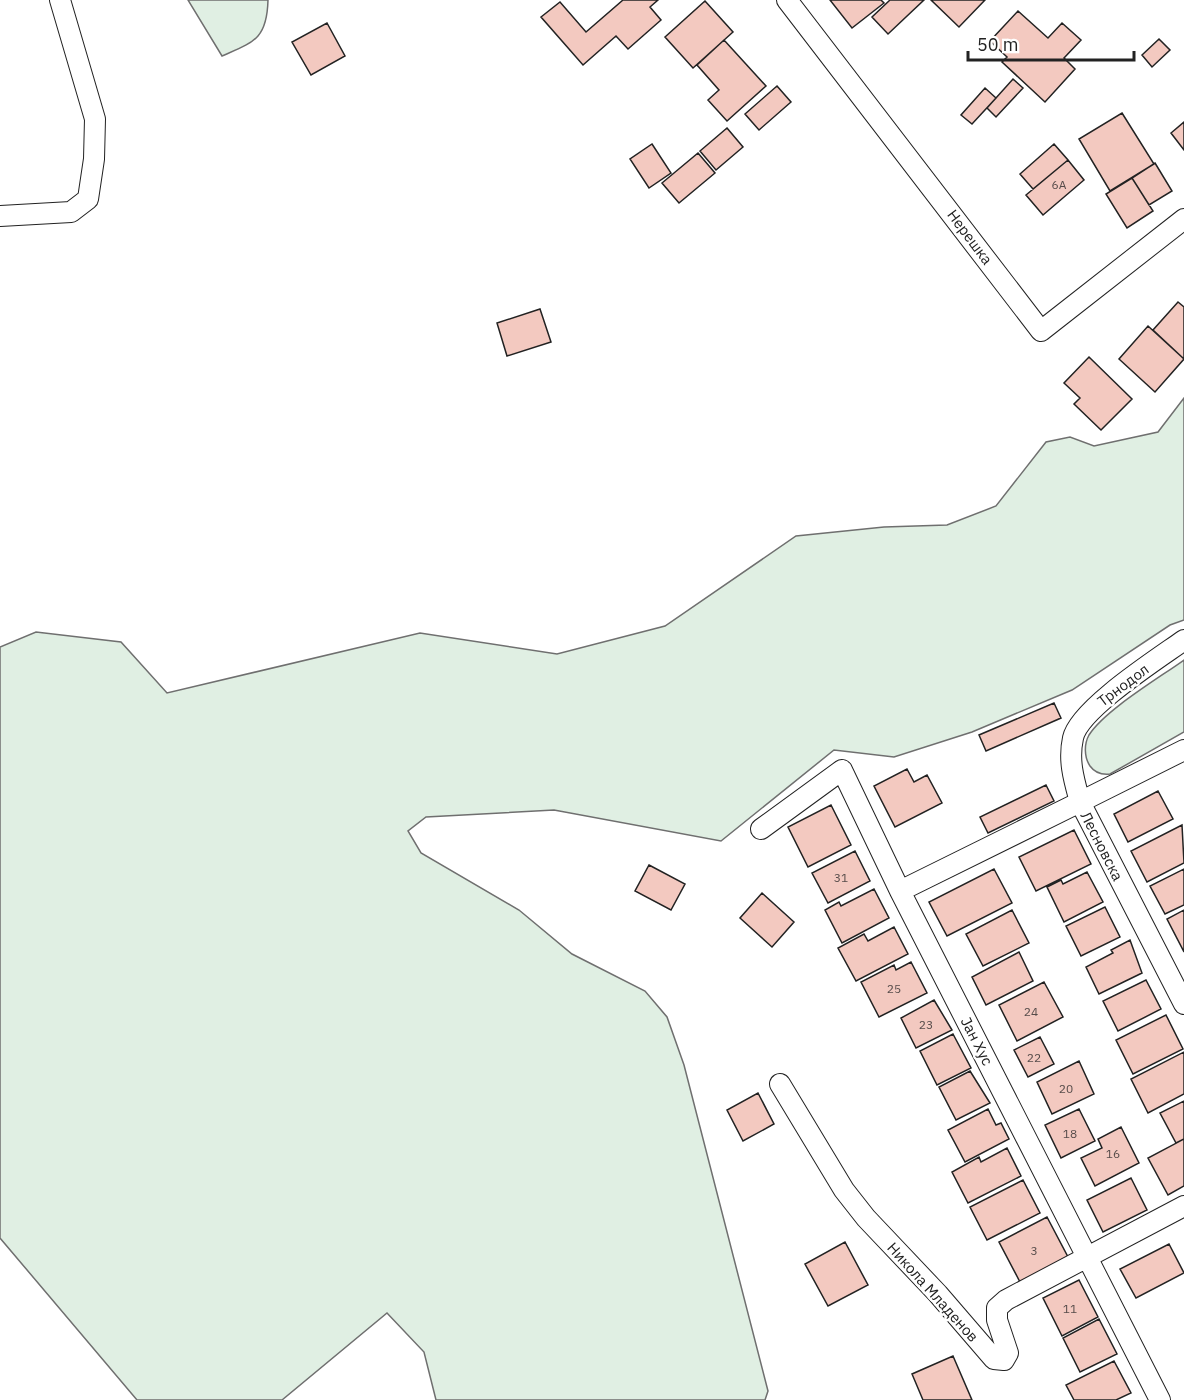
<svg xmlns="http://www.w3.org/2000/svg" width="1184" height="1400" font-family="'IBM Plex Sans',sans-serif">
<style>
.green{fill:#e0efe3;stroke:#6f6f6f;stroke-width:1.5}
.building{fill:#f3c9c0;stroke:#222;stroke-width:1.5}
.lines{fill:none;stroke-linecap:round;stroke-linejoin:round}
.minor-casing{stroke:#222;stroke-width:22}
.minor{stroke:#fff;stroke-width:20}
.labels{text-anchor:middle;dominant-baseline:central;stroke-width:4.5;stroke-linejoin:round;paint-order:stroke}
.number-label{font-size:12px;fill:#564c4a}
.street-label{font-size:15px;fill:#222;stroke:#fff}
</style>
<rect width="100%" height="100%" fill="#fff"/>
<path class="green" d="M 188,0 L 268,0 C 267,39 254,42 222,56 Z
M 1184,398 L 1184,620 L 1170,625 L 1072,690 L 972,732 L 894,757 L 834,750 L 721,841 L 554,810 L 426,817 L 408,831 L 421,853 L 519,910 L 572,954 L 645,991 L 667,1017 L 684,1065 L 768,1391 L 765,1400 L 436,1400 L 424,1352 L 387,1313 L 282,1400 L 137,1400 L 0,1238 L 0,647 L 36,632 L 121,642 L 167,693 L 420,633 L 557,654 L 665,626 L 796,536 L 884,527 L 947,525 L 996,506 L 1046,442 L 1070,437 L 1094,446 L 1158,432 Z
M 1184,660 L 1184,732 L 1110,774 C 1101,775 1095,773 1090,766 C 1084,757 1084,744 1089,735 C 1105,710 1159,678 1184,660 Z"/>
<path class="building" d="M 623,0 L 658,0 L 650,7 L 661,20 L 628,49 L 616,36 L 583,65 L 541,17 L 560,2 L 586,32 Z
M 830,0 L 881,0 L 884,3 L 852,28 Z
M 890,0 L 924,0 L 888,34 L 872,17 Z
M 931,0 L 985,0 L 959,27 Z
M 705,1 L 733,32 L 693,68 L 665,37 Z
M 1018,11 L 1048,38 L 1062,23 L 1081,40 L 1064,58 L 1075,69 L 1045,102 L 1002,62 L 1007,57 L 990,41 Z
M 327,23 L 345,56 L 311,75 L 292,42 Z
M 1159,39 L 1170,50 L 1152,67 L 1142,55 Z
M 724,40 L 766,86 L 727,121 L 708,100 L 719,90 L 697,65 Z
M 1013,79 L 1023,88 L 996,117 L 987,108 Z
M 777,86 L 791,102 L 759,130 L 745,114 Z
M 985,88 L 996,98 L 972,124 L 961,115 Z
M 1122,113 L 1154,164 L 1110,191 L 1079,139 Z
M 1184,122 L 1184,150 L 1171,133 Z
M 727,128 L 743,147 L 716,170 L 700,151 Z
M 652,144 L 671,173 L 649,188 L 630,159 Z
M 1054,144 L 1068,160 L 1033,189 L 1020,174 Z
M 698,153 L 715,173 L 679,203 L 662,183 Z
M 1068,160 L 1084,180 L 1043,215 L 1026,195 Z
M 1155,163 L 1172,191 L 1149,205 L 1132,178 Z
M 1132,178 L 1153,211 L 1127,228 L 1106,194 Z
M 1178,302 L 1184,307 L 1184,359 L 1153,330 Z
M 540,309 L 551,342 L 507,356 L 497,323 Z
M 1148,326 L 1184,359 L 1155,392 L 1119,359 Z
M 1089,357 L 1132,399 L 1101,430 L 1074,404 L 1080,398 L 1064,383 Z
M 1054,703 L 1061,718 L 986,751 L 979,735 Z
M 907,769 L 914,782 L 927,775 L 942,803 L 895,827 L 874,786 Z
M 1046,785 L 1054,801 L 988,833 L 980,817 Z
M 1158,791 L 1173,819 L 1128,842 L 1114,814 Z
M 831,805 L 851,845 L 808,867 L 788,827 Z
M 1182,825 L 1184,863 L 1147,882 L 1131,851 Z
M 1074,830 L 1091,864 L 1036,891 L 1019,857 Z
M 855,851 L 870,881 L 828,903 L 812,873 Z
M 649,865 L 685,884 L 671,910 L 635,891 Z
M 994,869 L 1012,903 L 947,936 L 929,902 Z
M 1184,869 L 1184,905 L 1165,914 L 1150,886 Z
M 1087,872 L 1103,902 L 1064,922 L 1047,887 L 1061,880 L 1063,884 Z
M 874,889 L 889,918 L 842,943 L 825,910 L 839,902 L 841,906 Z
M 762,893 L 794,922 L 772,947 L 740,918 Z
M 1105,907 L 1120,937 L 1081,956 L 1066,926 Z
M 1012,910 L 1029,943 L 983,966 L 966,934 Z
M 1184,910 L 1184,952 L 1167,919 Z
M 894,927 L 908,954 L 856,981 L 838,948 L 864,934 L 868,941 Z
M 1130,940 L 1142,973 L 1099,994 L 1086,967 L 1113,953 L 1111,950 Z
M 1019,952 L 1033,981 L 986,1005 L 972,977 Z
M 911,962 L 927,993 L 879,1017 L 861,982 L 894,965 L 896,970 Z
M 1146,980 L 1161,1009 L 1118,1031 L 1103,1001 Z
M 1044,982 L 1063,1017 L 1017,1041 L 999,1005 Z
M 934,1000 L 952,1030 L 916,1048 L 901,1018 Z
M 1166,1015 L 1183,1049 L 1133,1074 L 1116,1040 Z
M 953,1034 L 971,1068 L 937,1085 L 920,1051 Z
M 1040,1037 L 1054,1064 L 1028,1077 L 1014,1050 Z
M 1184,1052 L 1184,1094 L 1148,1113 L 1131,1079 Z
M 1079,1061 L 1094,1094 L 1052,1114 L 1037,1082 Z
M 970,1071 L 990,1103 L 956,1120 L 939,1087 Z
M 758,1093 L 774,1124 L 743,1141 L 727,1110 Z
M 1184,1101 L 1184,1139 L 1176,1143 L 1160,1113 Z
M 988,1109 L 996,1125 L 1001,1123 L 1009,1139 L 965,1162 L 948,1130 Z
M 1079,1109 L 1095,1141 L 1061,1158 L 1045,1125 Z
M 1121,1127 L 1139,1163 L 1095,1186 L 1081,1158 L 1102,1148 L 1098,1139 Z
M 1184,1139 L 1184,1186 L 1168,1195 L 1148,1158 Z
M 1007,1148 L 1021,1176 L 968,1203 L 952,1172 L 979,1157 L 981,1162 Z
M 1131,1178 L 1147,1210 L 1103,1232 L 1087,1200 Z
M 1023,1180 L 1040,1213 L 987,1240 L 970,1207 Z
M 1047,1217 L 1068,1257 L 1020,1282 L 999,1242 Z
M 845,1242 L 868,1285 L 828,1306 L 805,1264 Z
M 1169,1244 L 1184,1273 L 1136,1298 L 1120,1269 Z
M 1079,1280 L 1098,1317 L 1062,1336 L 1043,1298 Z
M 1099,1319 L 1117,1354 L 1080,1372 L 1063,1338 Z
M 953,1356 L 972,1400 L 923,1400 L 912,1374 Z
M 1114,1361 L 1131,1393 L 1116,1400 L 1074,1400 L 1066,1385 Z"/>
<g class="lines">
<defs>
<path id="minor" d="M 787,0 L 1041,331 L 1184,219
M 0,216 L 71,212 L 88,199 L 94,159 L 95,119 L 60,0
M 1184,640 C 1159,658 1079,709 1073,738 C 1068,761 1074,780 1080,802 L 1184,750
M 761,829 L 842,770 L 900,891 L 1160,1400
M 900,891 L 1080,802 L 1184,1004
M 780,1084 L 844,1190 L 866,1218 L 938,1294 L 994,1359 L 1004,1360 L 1008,1353 L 997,1320 L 997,1308 L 1006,1300 L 1184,1206"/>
</defs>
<use href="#minor" class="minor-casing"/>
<use href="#minor" class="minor"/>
</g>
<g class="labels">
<g class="number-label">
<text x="1059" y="184">6А</text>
<text x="841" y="877">31</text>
<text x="894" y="988">25</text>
<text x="1031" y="1011">24</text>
<text x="926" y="1024">23</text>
<text x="1034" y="1057">22</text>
<text x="1066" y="1088">20</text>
<text x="1070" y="1133">18</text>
<text x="1113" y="1153">16</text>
<text x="1034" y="1250">3</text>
<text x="1070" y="1308">11</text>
</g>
<g class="street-label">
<text transform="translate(970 237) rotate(53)">Нерешка</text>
<text transform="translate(1123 685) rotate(-37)">Трнодол</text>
<text transform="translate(1102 846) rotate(63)">Лесновска</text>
<text transform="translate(977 1041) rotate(63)">Јан Хус</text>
<text transform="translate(933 1292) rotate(48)">Никола Младенов</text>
</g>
</g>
<path d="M968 51v9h166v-9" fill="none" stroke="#222222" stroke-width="3"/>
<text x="977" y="51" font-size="18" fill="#222222" stroke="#ffffff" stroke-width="4.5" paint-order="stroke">50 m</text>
</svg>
